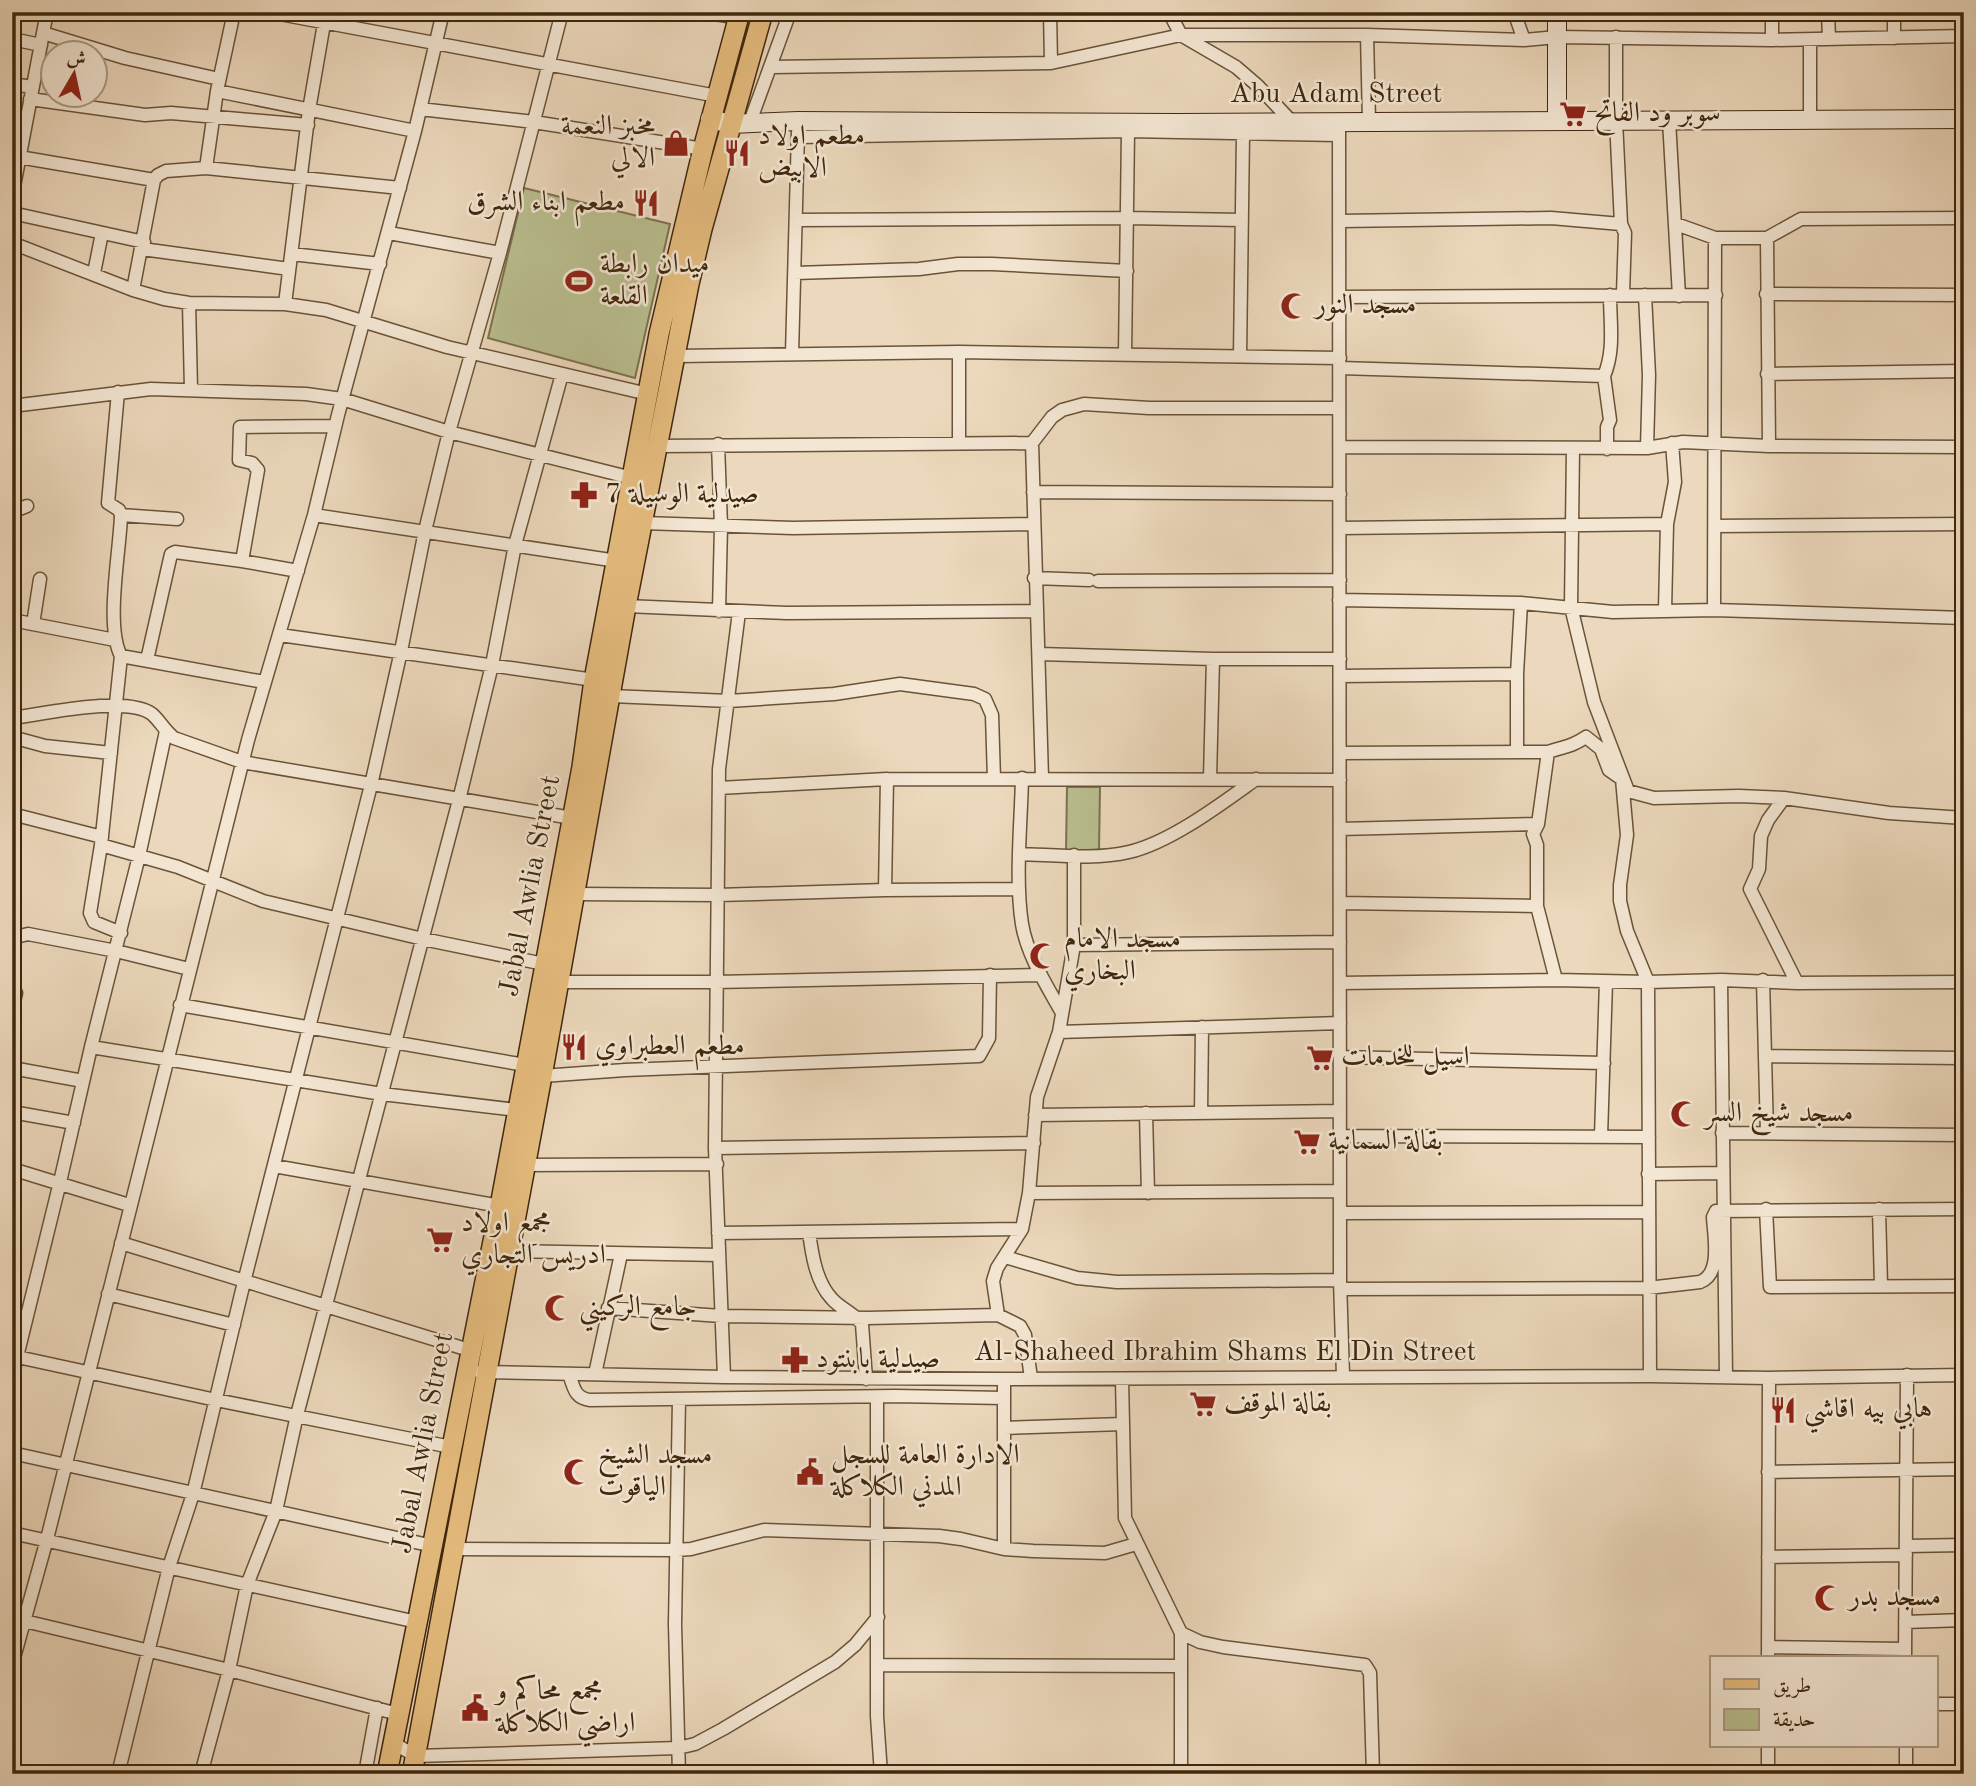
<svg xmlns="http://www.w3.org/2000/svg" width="1976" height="1786" font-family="'Old Standard TT',Amiri,serif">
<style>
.green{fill:#b9be8f;stroke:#7c724e;stroke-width:2}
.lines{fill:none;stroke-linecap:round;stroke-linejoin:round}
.street-casing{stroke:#6a5339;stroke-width:15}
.secondary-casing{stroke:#3f270d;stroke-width:20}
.primary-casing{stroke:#3f270d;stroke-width:22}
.street{stroke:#f3e6d3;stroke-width:12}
.secondary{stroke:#f3e6d3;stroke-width:18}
.primary{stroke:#e6bc7e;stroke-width:19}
.labels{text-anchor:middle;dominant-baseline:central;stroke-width:5;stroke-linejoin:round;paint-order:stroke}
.street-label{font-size:28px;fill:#3f270d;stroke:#f3e6d3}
.poi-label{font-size:28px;fill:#3f270d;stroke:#f3e6d3;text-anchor:start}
</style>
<rect width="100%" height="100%" fill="#ecd8bc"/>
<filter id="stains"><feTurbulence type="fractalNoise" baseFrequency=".00286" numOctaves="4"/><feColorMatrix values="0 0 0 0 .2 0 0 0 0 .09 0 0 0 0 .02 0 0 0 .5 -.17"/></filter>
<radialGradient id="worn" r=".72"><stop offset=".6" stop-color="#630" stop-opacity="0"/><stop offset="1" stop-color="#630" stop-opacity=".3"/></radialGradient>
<path class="green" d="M 524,188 L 670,224 L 635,378 L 488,338 Z
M 1067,787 L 1100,787 L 1099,851 L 1066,851 Z"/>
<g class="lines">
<defs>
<path id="street" d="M 269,12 L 717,96
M 704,12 L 739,18
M 1050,12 L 1051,63
M 1169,12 L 1181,35 L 1236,67 L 1258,86 L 1291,121
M 1514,12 L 1524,40
M 1828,12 L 1829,39
M 1894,12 L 1894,38
M 43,33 L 125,58 L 219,79
M 1367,35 L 1369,121
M 1616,37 L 1616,120 L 1621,224
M 12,39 L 41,45
M 1772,40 L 1772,12
M 1810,40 L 1810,119
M 771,67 L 1051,63 L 1181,35 L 1367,35 L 1524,40 L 1557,37 L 1772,40 L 1964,36
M 12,84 L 32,87
M 217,91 L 415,131
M 30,99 L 145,115 L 171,113 L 308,125
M 420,109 L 534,122 L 703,149
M 1669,120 L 1679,296
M 1339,121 L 1340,1280 L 1343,1376
M 750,122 L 790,12
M 799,137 L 1128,131 L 1338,135
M 13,156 L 154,180
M 206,168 L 217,91 L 234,12
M 12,197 L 47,12
M 12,213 L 144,242
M 797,220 L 1127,218 L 1242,220
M 1340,221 L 1551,218 L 1621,224 L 1625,233 L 1623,294
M 1676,224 L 1715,238 L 1767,238 L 1801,219 L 1964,218
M 389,233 L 500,253
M 1767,238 L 1769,446
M 12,243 L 133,290 L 164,299 L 189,303 L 285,304 L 326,310 L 447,347 L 648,394
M 142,249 L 289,269
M 292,254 L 380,264
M 94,273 L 102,233
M 795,273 L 919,269 L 958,264 L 992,264 L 1127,271
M 133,290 L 154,180 L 158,175 L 166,171 L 206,168 L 400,188
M 1766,294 L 1964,295
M 1645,295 L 1649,375 L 1647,448
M 1340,297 L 1716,295
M 189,303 L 191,389
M 285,304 L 309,110 L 326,12
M 792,354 L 798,132
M 1125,355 L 1128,131
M 677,356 L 959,352 L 1340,358
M 1240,356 L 1243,134
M 1340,368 L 1604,376 L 1610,420 L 1607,427 L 1607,449
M 1767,374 L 1964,371
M 1604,376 C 1615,350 1610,323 1610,295
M 118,392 L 108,503 L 119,510 L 121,515 L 177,519
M 12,406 L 151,389 L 306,394 L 342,399 L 449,432 L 632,478
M 959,443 L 959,352
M 718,444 L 721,526 L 719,611
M 658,446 L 1032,443
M 1340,447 L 1647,448 L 1683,442 L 1769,446 L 1964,447
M 1573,448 L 1571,607 L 1594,702 L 1628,791 L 1654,798 L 1739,796 L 1784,798 L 1889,813 L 1964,818
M 1033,492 L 1340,494
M 12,512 L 27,506
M 314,515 L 617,561
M 643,523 L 793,528 L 1034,524
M 1715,526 L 1964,524
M 1340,528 L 1667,524
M 242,561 L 258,470 L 252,463 L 239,460 L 240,427 L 335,426
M 1034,578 L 1089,580
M 1098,581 L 1340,580
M 1339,600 L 1521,603 L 1613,612 L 1714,610 L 1964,618
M 626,606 L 787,613 L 1036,611
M 1665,610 L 1667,524 L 1675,482 L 1672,443
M 1714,610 L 1715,238
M 12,620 L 115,640
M 33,624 L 40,579
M 280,635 L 594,680
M 1039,654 L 1213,659 L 1340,659
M 121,656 L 264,682
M 147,660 L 171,554 L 175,552 L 242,561 L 298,571
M 1340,676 L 1517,674
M 611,696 L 729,701 L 834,694 L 900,684 L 974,694 L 985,699 L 992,715 L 994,779
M 12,718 C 44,714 127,695 152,714 C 160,721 165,731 174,738 L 242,762 L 572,818
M 12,737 L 45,746 L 111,753
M 1517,751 L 1517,674 L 1521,603
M 1548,752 L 1538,824 L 1533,834 L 1537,845 L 1537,906 L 1556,980
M 1340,753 L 1548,752 C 1565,746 1569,748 1586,737 L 1601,749 L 1609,770 L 1622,779 L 1627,835 L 1620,885 L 1620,901 L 1627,931 L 1648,982 L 1650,1376
M 1022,778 C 1021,824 1015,880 1022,924 C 1027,955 1047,986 1062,1013
M 1042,778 L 1032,443 L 1052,417 L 1062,410 L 1084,404 L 1149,408 L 1338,408
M 1210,779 L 1213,659
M 719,788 L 887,779 L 1340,780
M 1784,798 L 1768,820 L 1761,836 L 1759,869 L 1750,889 L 1797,983
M 12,814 L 102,837
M 1340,829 L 1538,824
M 101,845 L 178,867 L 263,901 L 423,939 L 544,964
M 1020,854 C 1055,855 1095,860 1129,852 C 1171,842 1221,804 1256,779
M 885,890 L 887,779
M 575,894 L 718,895 L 885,890 L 1019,889
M 1340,903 L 1537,906
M 121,933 L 94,922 L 90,913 L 101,845 L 121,656 C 105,626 120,551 121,515
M 12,938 L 28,934 L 116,951 L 189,969
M 1074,945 L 1340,942
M 1721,980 L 1726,1377
M 1763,980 L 1767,1133
M 559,982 L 715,982 L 1041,975
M 1340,983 L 1556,980 L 1648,982 L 1721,980 L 1797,983 L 1964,982
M 180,1005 L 525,1065
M 12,1010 L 16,993
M 1059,1032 L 1074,945 L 1074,855
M 91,1047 L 382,1094 L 517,1110
M 1765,1056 L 1964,1058
M 1340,1057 L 1604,1063
M 12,1068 L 83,1081
M 542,1076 L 625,1070 L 979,1056 L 989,1038 L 990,975
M 12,1112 L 74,1123
M 1146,1113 L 1148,1193
M 1201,1113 L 1202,1027
M 1035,1115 L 1340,1111
M 1722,1133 L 1964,1135
M 1340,1136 L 1649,1137
M 1601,1136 L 1606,982
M 715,1148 L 1034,1143
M 525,1165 L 717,1164
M 274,1166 L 500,1206
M 12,1169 L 129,1205
M 1648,1174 L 1723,1173
M 1029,1193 L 1340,1191
M 1766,1209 L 1770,1287 L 1964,1286
M 1879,1209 L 1881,1286
M 1340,1213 L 1648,1212
M 809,1232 C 812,1255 816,1282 832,1299 C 841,1309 854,1313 862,1324 L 866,1379
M 718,1233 L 1022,1229
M 121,1243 L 469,1350
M 509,1251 L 719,1255
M 1005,1257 L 1077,1278 L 1117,1282 L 1340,1280
M 1341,1289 L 1648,1288 L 1700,1282 C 1722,1274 1714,1236 1713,1217 L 1716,1211 L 1964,1209
M 108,1294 L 234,1325
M 608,1308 L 721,1316 L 868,1318 L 998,1315
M 13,1356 L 216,1400 L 451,1447
M 480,1372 L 724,1377 L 1004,1379 L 1650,1376 L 1769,1378 L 1964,1375
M 569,1374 C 574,1387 574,1398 590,1400 L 895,1396 L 1004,1398
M 595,1374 L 621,1254
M 12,1377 L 60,1182 L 91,1047 L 139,856 L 166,731
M 724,1377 L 715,1148 L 719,769 L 739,612
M 1031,1378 L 1025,1335 L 1020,1326 L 998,1315 L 993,1281 L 997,1268 L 1022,1229 L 1029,1193 L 1037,1097 L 1059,1032 L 1340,1023
M 1004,1379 L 1004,1549
M 1122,1379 L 1125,1518 L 1181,1633 L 1181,1774
M 877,1397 L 877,1716 L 881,1774
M 1004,1428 L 1123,1424
M 12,1453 L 433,1546
M 1768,1472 L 1964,1469
M 12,1533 L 417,1622
M 1906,1546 L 1964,1545
M 453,1549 L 677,1550 L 691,1549 L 764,1530 L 939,1536 L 961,1539 L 1004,1549 L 1033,1551 L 1105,1553 L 1136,1544
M 1768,1557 L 1906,1555
M 12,1618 L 229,1670 L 398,1714
M 1905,1622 L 1964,1620
M 1181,1633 L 1200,1642 L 1223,1647 L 1365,1665 L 1370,1673 L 1373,1774
M 1768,1647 L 1905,1649
M 1768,1658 L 1769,1378
M 1905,1658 L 1907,1375
M 12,1665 L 47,1539 L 248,740 L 314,515 L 338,415 L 415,131 L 443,12
M 878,1665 L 1181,1666
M 1936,1704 L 1964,1704
M 393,1743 L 416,1756 L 678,1748 L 695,1744 L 723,1729 L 835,1662 L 855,1645 L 878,1617
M 1906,1746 L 1906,1774
M 118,1774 L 169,1567 L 193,1494 L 244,1282 L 371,785 L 401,651 L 425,531 L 449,432 L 500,253 L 562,12
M 201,1774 L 229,1670 L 247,1585 L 276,1511 L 297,1415 L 459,800 L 492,665 L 515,545 L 562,374
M 365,1774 L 377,1708
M 679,1774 L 675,1624 L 679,1399
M 1768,1774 L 1768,1746"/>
<path id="secondary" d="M 1557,12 L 1557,120
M 710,119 L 731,124 L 798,121 L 1178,123 L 1964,119"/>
<path id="primary" d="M 387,1774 L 500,1206 L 582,767 L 594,680 L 659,334 L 703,149 L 740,12
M 412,1774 L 542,1076 L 626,606 L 689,284 L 702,229 L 763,12"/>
</defs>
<use href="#street" class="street-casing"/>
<use href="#secondary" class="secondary-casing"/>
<use href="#primary" class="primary-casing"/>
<use href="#street" class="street"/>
<use href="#secondary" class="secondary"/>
<use href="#primary" class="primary"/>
</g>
<defs>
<symbol id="supermarket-bare" viewBox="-9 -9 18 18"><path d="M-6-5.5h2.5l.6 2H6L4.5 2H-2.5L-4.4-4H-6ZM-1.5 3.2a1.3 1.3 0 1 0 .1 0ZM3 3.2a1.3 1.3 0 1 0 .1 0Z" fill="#8f2418" stroke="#f3e6d3" stroke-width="2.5" paint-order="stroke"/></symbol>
<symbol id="shop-bare" viewBox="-9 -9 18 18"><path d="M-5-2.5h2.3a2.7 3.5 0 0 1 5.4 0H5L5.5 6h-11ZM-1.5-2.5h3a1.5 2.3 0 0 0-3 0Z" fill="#8f2418" stroke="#f3e6d3" stroke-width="2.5" paint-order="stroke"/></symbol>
<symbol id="restaurant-bare" viewBox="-9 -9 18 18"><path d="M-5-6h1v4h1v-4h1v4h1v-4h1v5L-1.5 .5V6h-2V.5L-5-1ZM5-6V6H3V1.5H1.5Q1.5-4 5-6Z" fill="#8f2418" stroke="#f3e6d3" stroke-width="2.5" paint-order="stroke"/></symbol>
<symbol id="stadium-bare" viewBox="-9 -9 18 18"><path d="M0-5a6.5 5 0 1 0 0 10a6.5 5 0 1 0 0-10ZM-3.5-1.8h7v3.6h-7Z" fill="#8f2418" stroke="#f3e6d3" stroke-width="2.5" paint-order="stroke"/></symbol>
<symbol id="mosque-bare" viewBox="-9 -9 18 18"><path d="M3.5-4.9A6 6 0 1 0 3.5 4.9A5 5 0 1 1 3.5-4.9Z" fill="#8f2418" stroke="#f3e6d3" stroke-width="2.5" paint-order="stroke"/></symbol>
<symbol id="pharmacy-bare" viewBox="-9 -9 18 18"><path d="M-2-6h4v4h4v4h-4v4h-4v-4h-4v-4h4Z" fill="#8f2418" stroke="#f3e6d3" stroke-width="2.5" paint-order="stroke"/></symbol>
<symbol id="civic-bare" viewBox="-9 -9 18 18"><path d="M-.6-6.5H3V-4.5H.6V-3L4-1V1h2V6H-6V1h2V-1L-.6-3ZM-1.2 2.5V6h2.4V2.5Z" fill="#8f2418" stroke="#f3e6d3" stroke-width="2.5" paint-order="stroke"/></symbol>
</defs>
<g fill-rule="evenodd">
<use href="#supermarket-bare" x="1554" y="95" width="38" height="38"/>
<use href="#shop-bare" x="657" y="124" width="38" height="38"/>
<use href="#restaurant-bare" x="718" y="134" width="38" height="38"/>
<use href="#restaurant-bare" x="627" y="184" width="38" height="38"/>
<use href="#stadium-bare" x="560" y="262" width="38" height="38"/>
<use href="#mosque-bare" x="1275" y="287" width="38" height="38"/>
<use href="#pharmacy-bare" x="565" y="476" width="38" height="38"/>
<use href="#mosque-bare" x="1024" y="937" width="38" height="38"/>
<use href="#restaurant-bare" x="555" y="1028" width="38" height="38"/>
<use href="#supermarket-bare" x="1301" y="1039" width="38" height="38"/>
<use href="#mosque-bare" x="1665" y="1095" width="38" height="38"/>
<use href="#supermarket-bare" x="1288" y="1123" width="38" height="38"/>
<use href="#supermarket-bare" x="421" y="1221" width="38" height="38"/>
<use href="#mosque-bare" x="539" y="1289" width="38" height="38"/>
<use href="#pharmacy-bare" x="776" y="1341" width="38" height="38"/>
<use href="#supermarket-bare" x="1184" y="1385" width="38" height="38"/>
<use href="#restaurant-bare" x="1764" y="1391" width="38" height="38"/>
<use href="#mosque-bare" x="558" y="1453" width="38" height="38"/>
<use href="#civic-bare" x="791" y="1453" width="38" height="38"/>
<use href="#mosque-bare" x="1809" y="1579" width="38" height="38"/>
<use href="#civic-bare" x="456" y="1689" width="38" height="38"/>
</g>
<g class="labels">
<g class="street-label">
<text x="1336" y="95">Abu Adam Street</text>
<text transform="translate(531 886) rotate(-79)">Jabal Awlia Street</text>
<text x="1225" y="1353">Al-Shaheed Ibrahim Shams El Din Street</text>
<text transform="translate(424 1443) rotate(-79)">Jabal Awlia Street</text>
</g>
<g class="poi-label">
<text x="1594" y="114">سوبر ود الفاتح</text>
<text x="655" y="127" text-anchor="end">مخبز النعمة<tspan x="655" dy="32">الالي</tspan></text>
<text x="758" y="137">مطعم اولاد<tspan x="758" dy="32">الابيض</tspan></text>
<text x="625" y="203" text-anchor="end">مطعم ابناء الشرق</text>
<text x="600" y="265">ميدان رابطة<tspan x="600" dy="32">القلعة</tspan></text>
<text x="1315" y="306">مسجد النور</text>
<text x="605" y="495">صيدلية الوسيلة 7</text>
<text x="1064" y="940">مسجد الامام<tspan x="1064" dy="32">البخاري</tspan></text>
<text x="595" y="1047">مطعم العطبراوي</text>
<text x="1341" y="1058">اسيل للخدمات</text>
<text x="1705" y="1114">مسجد شيخ السر</text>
<text x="1328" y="1142">بقالة السمانية</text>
<text x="461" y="1224">مجمع اولاد<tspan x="461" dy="32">ادريس التجاري</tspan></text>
<text x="579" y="1308">جامع الركيني</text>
<text x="816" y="1360">صيدلية بابنتود</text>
<text x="1224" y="1404">بقالة الموقف</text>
<text x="1804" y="1410">هابي بيه اقاشي</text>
<text x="598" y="1456">مسجد الشيخ<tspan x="598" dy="32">الياقوت</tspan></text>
<text x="831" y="1456">الادارة العامة للسجل<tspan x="831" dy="32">المدني الكلاكلة</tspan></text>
<text x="1849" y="1598">مسجد بدر</text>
<text x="496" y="1692">مجمع محاكم و<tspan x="496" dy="32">اراضي الكلاكلة</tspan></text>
</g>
</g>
<rect width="1976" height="1786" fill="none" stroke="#ecd8bc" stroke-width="42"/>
<rect x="14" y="14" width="1948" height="1758" fill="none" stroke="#3f270d" stroke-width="3.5"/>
<rect x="21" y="21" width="1934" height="1744" fill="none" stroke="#3f270d" stroke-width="2"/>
<rect x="1710" y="1656" width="228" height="91" fill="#f3e6d3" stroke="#ab9a84" stroke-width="2"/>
<rect x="1724" y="1679" width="35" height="10" fill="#e6bc7e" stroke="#ab9a84" stroke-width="2"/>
<text x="1773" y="1692" font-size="21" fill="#3f270d">طريق</text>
<rect x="1724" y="1709" width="35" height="21" fill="#b9be8f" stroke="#ab9a84" stroke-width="2"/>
<text x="1773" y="1726" font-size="21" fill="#3f270d">حديقة</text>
<g transform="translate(74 74) rotate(9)"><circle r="33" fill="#f3e6d3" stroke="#ab9a84" stroke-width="2"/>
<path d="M0-5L12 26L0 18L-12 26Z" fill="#8f2418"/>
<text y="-10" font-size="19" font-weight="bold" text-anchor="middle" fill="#3f270d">ش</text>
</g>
<rect width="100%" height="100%" filter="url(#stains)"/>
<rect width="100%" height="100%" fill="url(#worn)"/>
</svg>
